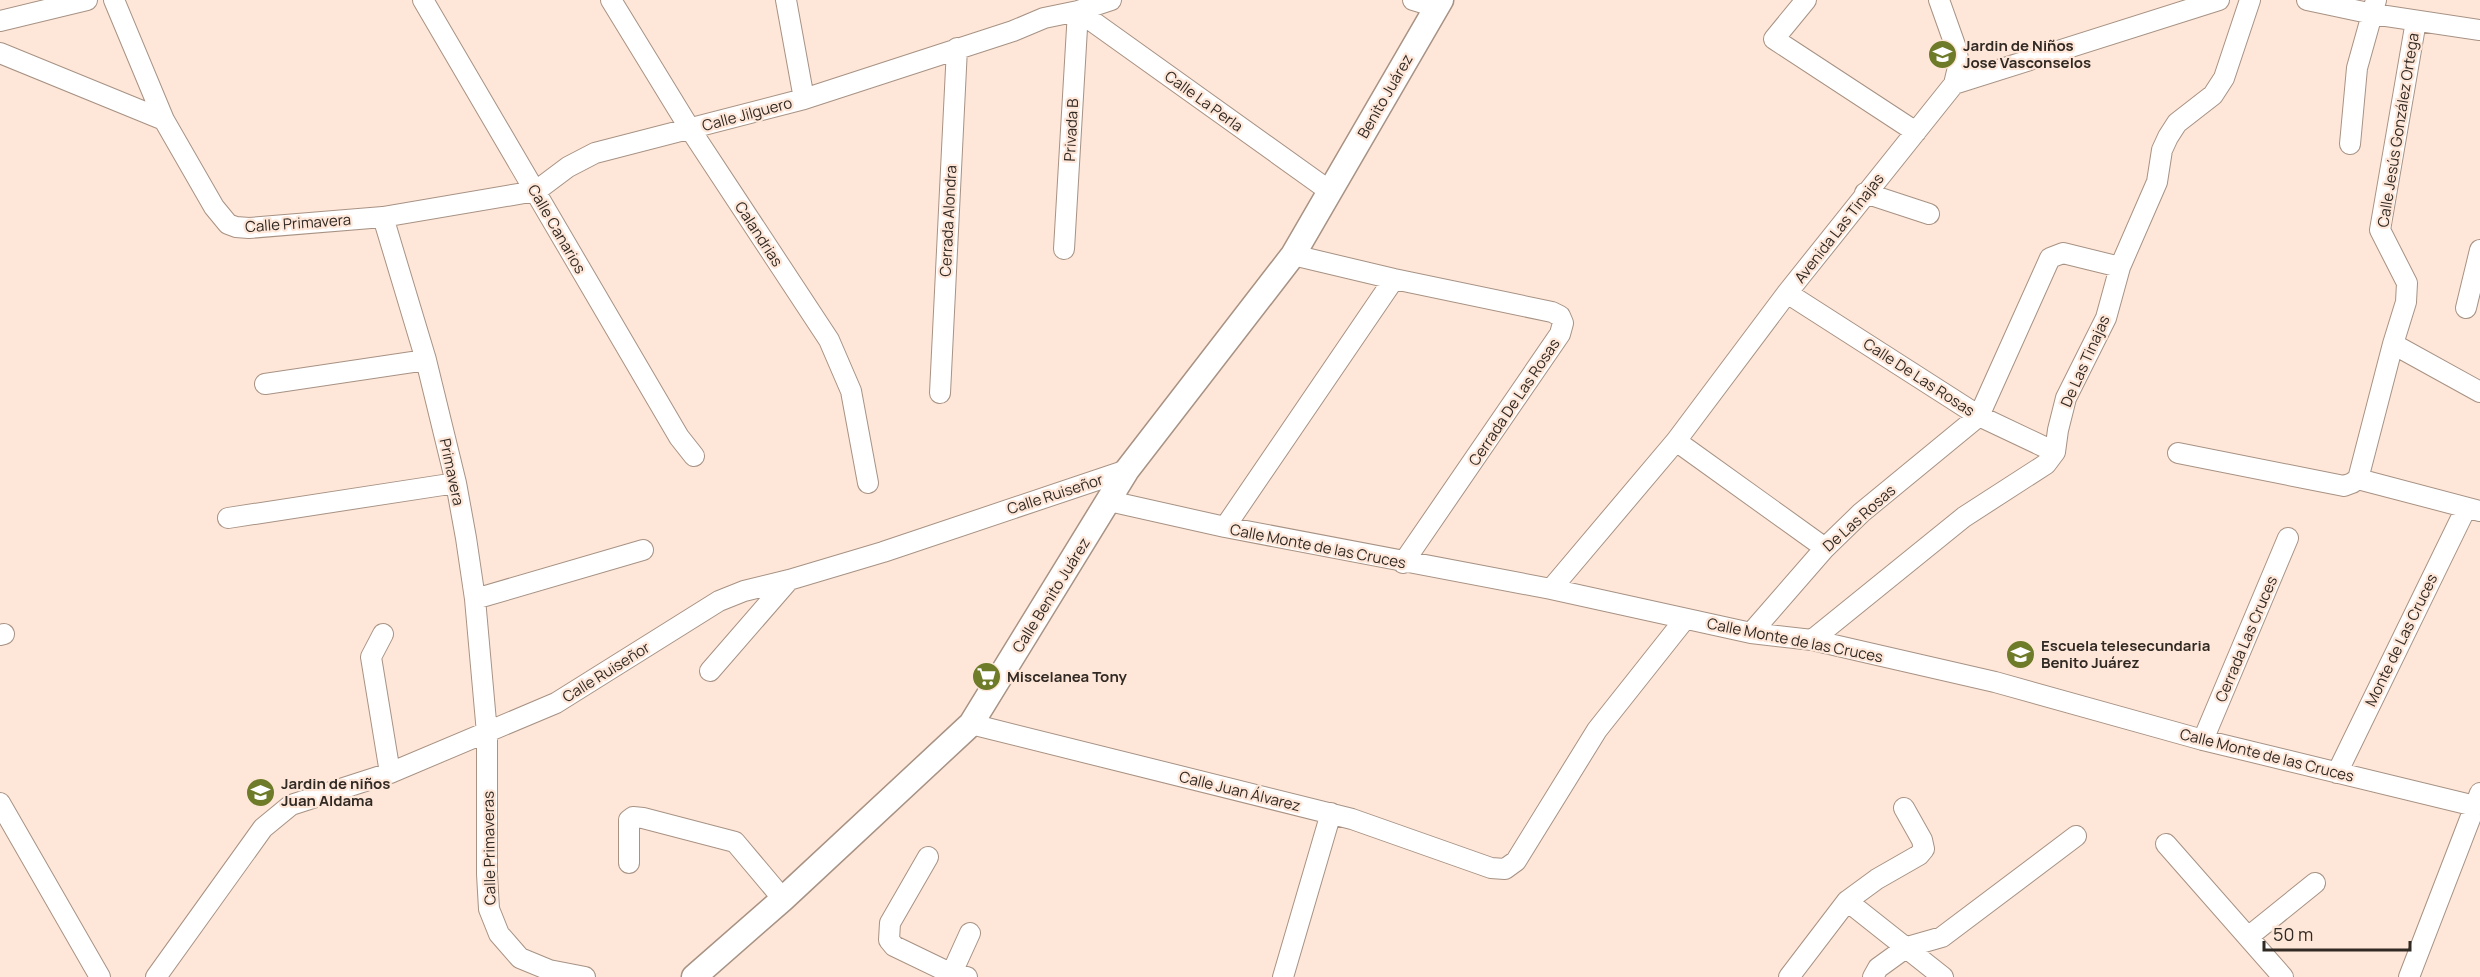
<svg xmlns="http://www.w3.org/2000/svg" width="2480" height="977" font-family="Manrope,sans-serif">
<style>
.lines{fill:none;stroke-linecap:round;stroke-linejoin:round}
.minor-casing{stroke:#a79284;stroke-width:22}
.tertiary-casing{stroke:#a79284;stroke-width:27}
.minor{stroke:#fff;stroke-width:20}
.tertiary{stroke:#fff;stroke-width:24}
.labels{text-anchor:middle;dominant-baseline:central;stroke-width:4.5;stroke-linejoin:round;paint-order:stroke}
.poi-label{font-size:15px;font-weight:bold;fill:#312923;stroke:#fee7d8;text-anchor:start}
.street-label{font-size:15px;fill:#312923;stroke:#fee7d8}
</style>
<rect width="100%" height="100%" fill="#fee7d8"/>
<g class="lines">
<defs>
<path id="minor" d="M 114,0 L 164,120 L 214,207 L 228,224 L 236,227 L 249,228 L 383,217 L 536,191 L 568,167 L 595,153 L 804,99 L 1013,31 L 1044,18 L 1078,11 L 1111,0
M 423,0 L 679,437 L 694,456
M 611,0 L 690,129 L 829,340 L 851,391 L 868,483
M 786,0 L 804,99
M 1413,0 L 1436,7
M 1806,0 L 1774,39 L 1916,132
M 1939,0 L 1955,45 L 1959,63 L 1954,84
M 2307,0 L 2373,14 L 2480,30
M 0,21 L 87,0
M 0,53 L 164,120
M 2350,144 L 2357,68 L 2376,0
M 1865,193 L 1929,214
M 383,217 L 426,360 L 456,483 L 466,538 L 475,599 L 487,733 L 487,874 L 489,909 L 499,934 L 520,958 L 549,970 L 585,977
M 1064,249 L 1078,11 L 1331,192
M 1293,255 L 1394,279 L 1552,312 L 1560,316 L 1563,323 L 1560,334 L 1403,563
M 1787,293 L 1979,416 L 2055,452
M 2466,308 L 2480,250
M 2393,344 L 2480,392
M 265,384 L 426,360
M 940,393 L 957,48
M 1676,441 L 1825,548
M 2178,453 L 2344,486 L 2352,483 L 2358,479
M 2358,479 L 2393,344 L 2406,302 L 2407,283 L 2380,230 L 2416,21
M 2358,479 L 2480,511
M 1109,501 L 1225,527 L 1551,589 L 1751,633 L 1812,640 L 1995,682 L 2203,740 L 2475,806
M 228,518 L 456,483
M 1225,527 L 1394,279
M 1551,589 L 1676,441 L 1787,293 L 1954,84 L 2219,0
M 475,599 L 643,550
M 1751,633 L 1825,548 L 1861,513 L 1979,416 L 2050,258 L 2063,253 L 2120,267
M 383,634 L 371,657 L 390,773
M 0,635 L 4,634
M 1812,640 L 1964,517 L 2046,464 L 2055,452 L 2058,430 L 2066,398 L 2106,318 L 2120,267 L 2157,182 L 2162,150 L 2168,137 L 2177,123 L 2213,95 L 2224,78 L 2250,0
M 710,671 L 789,580
M 971,724 L 1352,819 L 1491,868 L 1505,869 L 1516,861 L 1597,730 L 1685,619
M 2203,740 L 2288,538
M 2337,773 L 2466,508
M 0,803 L 100,977
M 2166,844 L 2283,977
M 928,857 L 890,923 L 889,940 L 894,946 L 952,974 L 967,977
M 629,863 L 629,820 L 633,817 L 643,818 L 735,842 L 783,899
M 1847,901 L 1943,977
M 2248,937 L 2315,883
M 156,977 L 263,828 L 291,805 L 390,773 L 556,703 L 719,601 L 744,591 L 789,580 L 883,552 L 1127,470
M 950,977 L 970,933
M 1283,977 L 1331,813
M 1789,977 L 1847,901 L 1877,879 L 1919,855 L 1924,849 L 1922,840 L 1904,808
M 1873,977 L 1878,968 L 1907,947 L 1942,937 L 2076,836
M 2409,977 L 2480,793"/>
<path id="tertiary" d="M 694,977 L 783,899 L 971,724 L 1127,470 L 1293,255 L 1441,0"/>
</defs>
<use href="#minor" class="minor-casing"/>
<use href="#tertiary" class="tertiary-casing"/>
<use href="#minor" class="minor"/>
<use href="#tertiary" class="tertiary"/>
</g>
<defs>
<symbol id="school-disc" viewBox="-11 -11 22 22"><circle r="9.5" fill="#6e7b28" stroke="#fee7d8"/><path d="M0-5L7-2L0 1L-7-2ZM-4 1L0 2.5L4 1V4Q0 6-4 4Z" fill="#fff"/></symbol>
<symbol id="supermarket-disc" viewBox="-11 -11 22 22"><circle r="9.5" fill="#6e7b28" stroke="#fee7d8"/><path d="M-6-5.5h2.5l.6 2H6L4.5 2H-2.5L-4.4-4H-6ZM-1.5 3.2a1.3 1.3 0 1 0 .1 0ZM3 3.2a1.3 1.3 0 1 0 .1 0Z" fill="#fff"/></symbol>
</defs>
<g fill-rule="evenodd">
<use href="#school-disc" x="1926" y="38" width="33" height="33"/>
<use href="#school-disc" x="2004" y="638" width="33" height="33"/>
<use href="#supermarket-disc" x="970" y="660" width="33" height="33"/>
<use href="#school-disc" x="244" y="776" width="33" height="33"/>
</g>
<g class="labels">
<g class="poi-label">
<text x="1963" y="45">Jardin de Niños<tspan x="1963" dy="17">Jose Vasconselos</tspan></text>
<text x="2041" y="645">Escuela telesecundaria<tspan x="2041" dy="17">Benito Juárez</tspan></text>
<text x="1007" y="676">Miscelanea Tony</text>
<text x="281" y="783">Jardin de niños<tspan x="281" dy="17">Juan Aldama</tspan></text>
</g>
<g class="street-label">
<text transform="translate(1385 96) rotate(-60)">Benito Juárez</text>
<text transform="translate(1204 101) rotate(36)">Calle La Perla</text>
<text transform="translate(747 114) rotate(-15)">Calle Jilguero</text>
<text transform="translate(1071 130) rotate(-87)">Privada B</text>
<text transform="translate(2398 130) rotate(-81)">Calle Jesús González Ortega</text>
<text transform="translate(948 221) rotate(-87)">Cerrada Alondra</text>
<text transform="translate(298 223) rotate(-4)">Calle Primavera</text>
<text transform="translate(1839 228) rotate(-52)">Avenida Las Tinajas</text>
<text transform="translate(557 229) rotate(60)">Calle Canarios</text>
<text transform="translate(759 234) rotate(57)">Calandrias</text>
<text transform="translate(2085 361) rotate(-66)">De Las Tinajas</text>
<text transform="translate(1919 377) rotate(33)">Calle De Las Rosas</text>
<text transform="translate(1514 402) rotate(-56)">Cerrada De Las Rosas</text>
<text transform="translate(452 472) rotate(78)">Primavera</text>
<text transform="translate(1055 494) rotate(-18)">Calle Ruiseñor</text>
<text transform="translate(1859 518) rotate(-42)">De Las Rosas</text>
<text transform="translate(1318 546) rotate(11)">Calle Monte de las Cruces</text>
<text transform="translate(1051 595) rotate(-58)">Calle Benito Juárez</text>
<text transform="translate(2246 639) rotate(-67)">Cerrada Las Cruces</text>
<text transform="translate(1795 640) rotate(11)">Calle Monte de las Cruces</text>
<text transform="translate(2401 640) rotate(-64)">Monte de Las Cruces</text>
<text transform="translate(606 672) rotate(-32)">Calle Ruiseñor</text>
<text transform="translate(2267 755) rotate(14)">Calle Monte de las Cruces</text>
<text transform="translate(1240 791) rotate(14)">Calle Juan Álvarez</text>
<text transform="translate(489 848) rotate(-91)">Calle Primaveras</text>
</g>
</g>
<path d="M2264 941v9h146v-9" fill="none" stroke="#312923" stroke-width="3"/>
<text x="2273" y="941" font-size="18" fill="#312923" stroke="#fee7d8" stroke-width="4.5" paint-order="stroke">50 m</text>
</svg>
